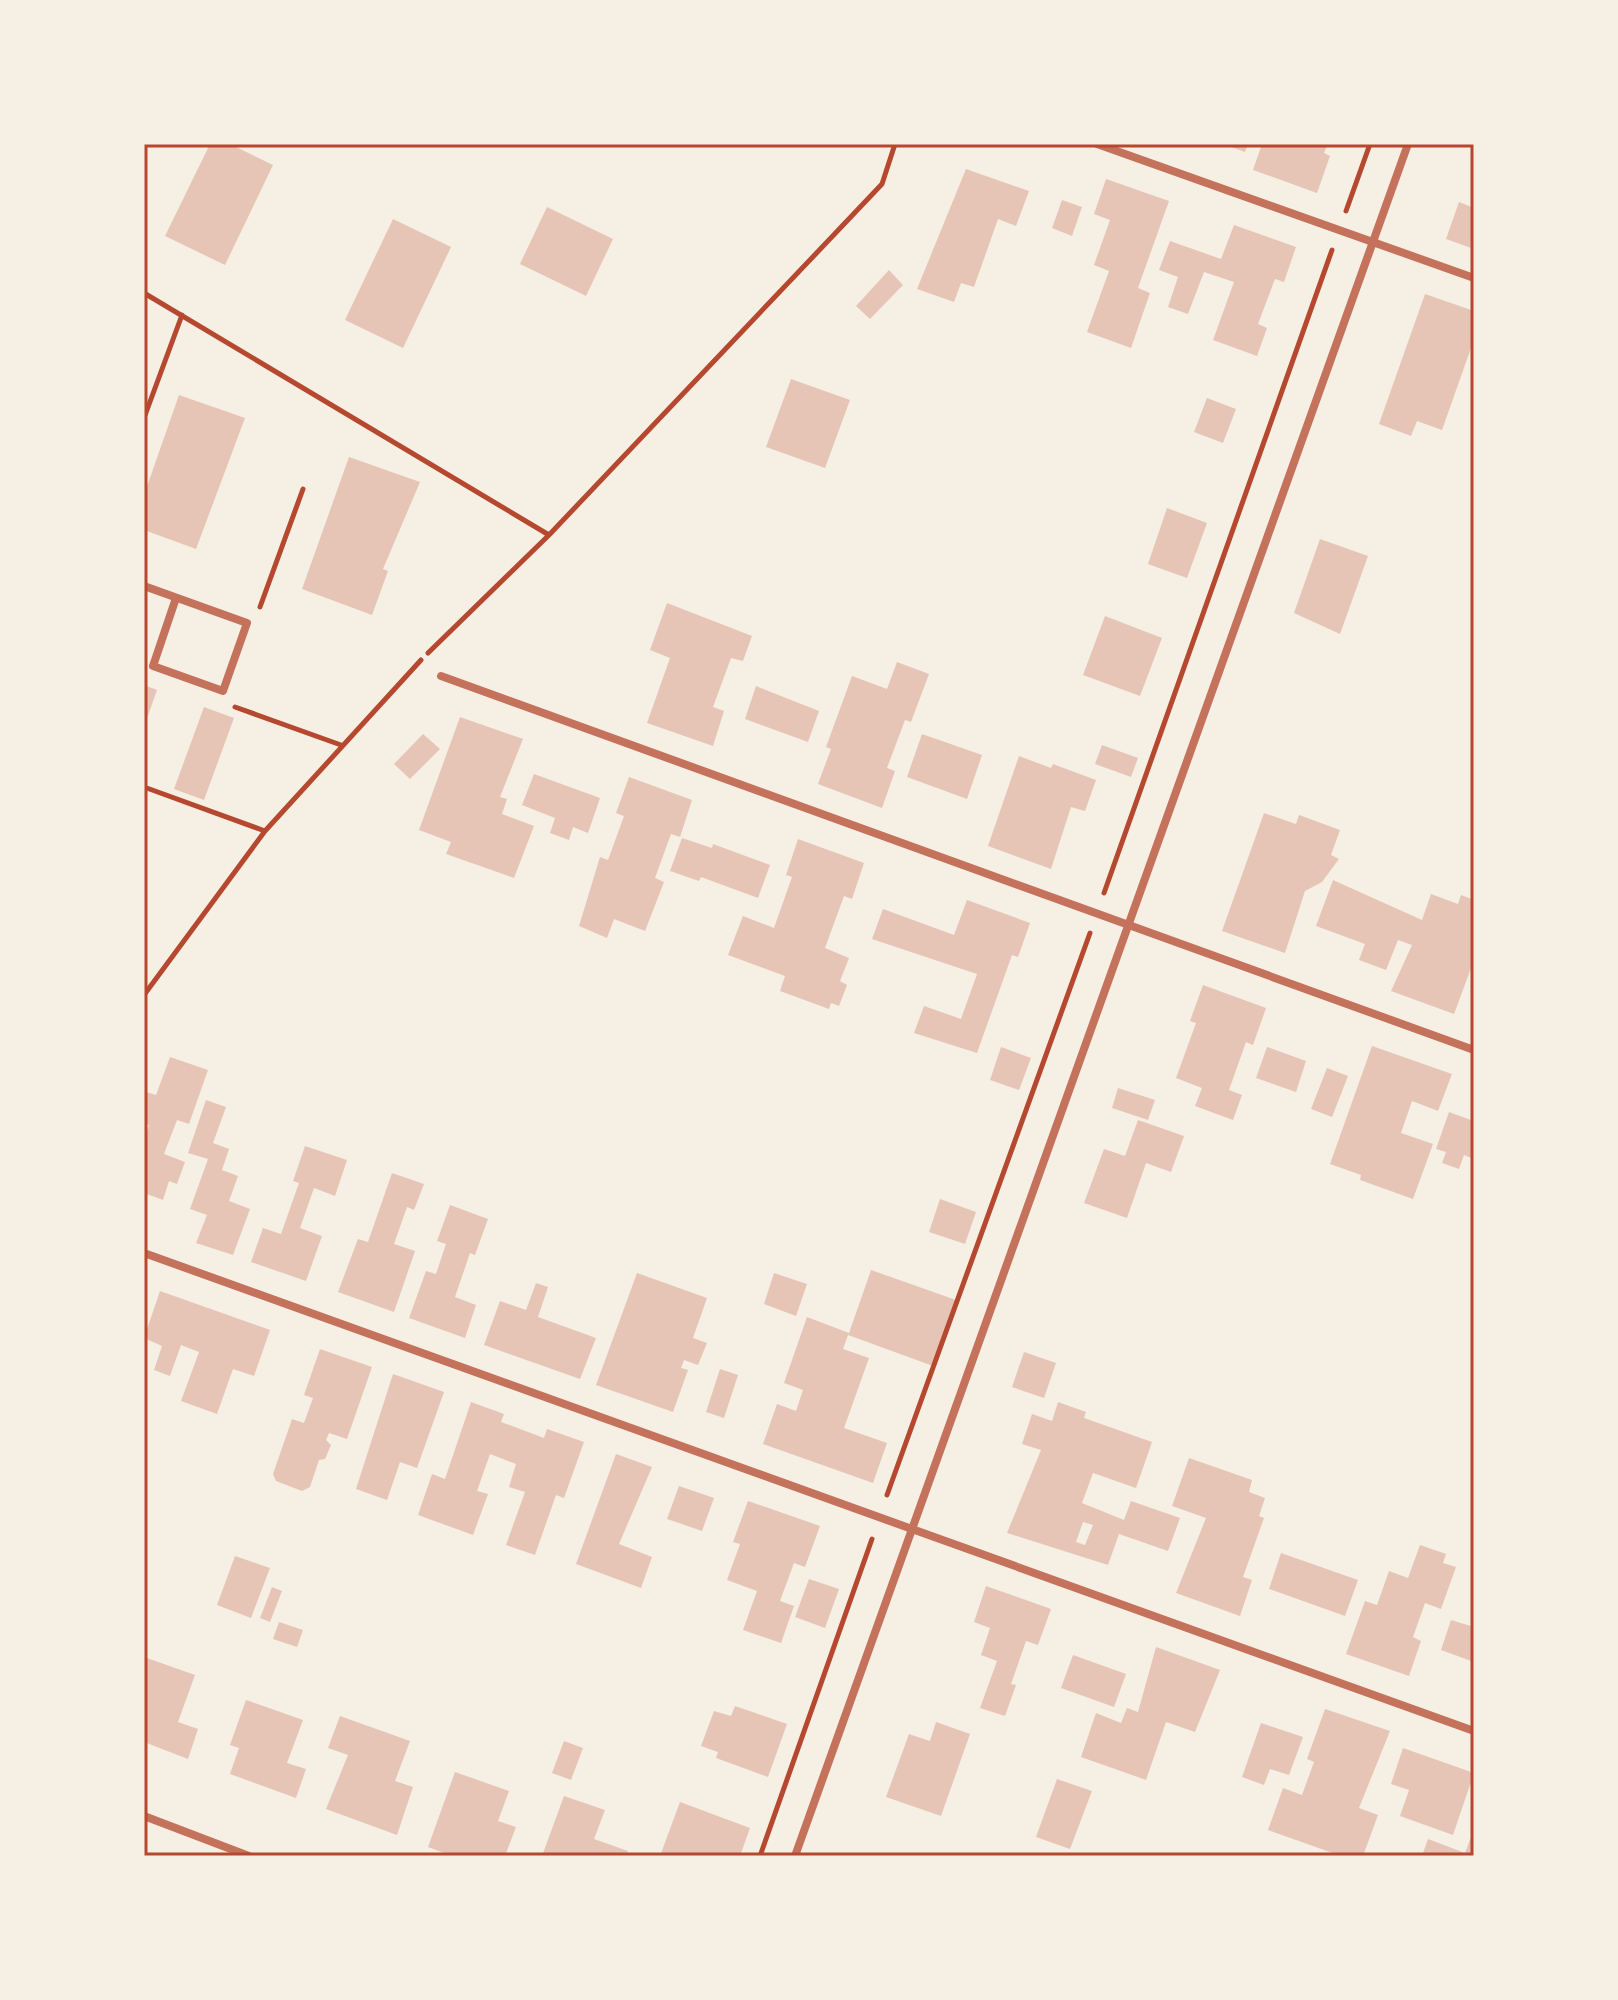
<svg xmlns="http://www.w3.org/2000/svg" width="1618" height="2000" font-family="'Nunito Sans',sans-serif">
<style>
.building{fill:#e6c5b7;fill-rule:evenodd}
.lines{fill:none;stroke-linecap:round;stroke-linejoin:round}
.path{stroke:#b5482f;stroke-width:5}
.minor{stroke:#c5725c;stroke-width:8}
.neatline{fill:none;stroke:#b5482f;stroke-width:3}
</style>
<rect width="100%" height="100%" fill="#f6efe4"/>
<path class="building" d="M 210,144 L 230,144 L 273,165 L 225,265 L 165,236 Z
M 1223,144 L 1248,144 L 1245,152 Z
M 1262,144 L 1328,144 L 1324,153 L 1330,156 L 1317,193 L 1253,170 Z
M 966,169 L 1029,191 L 1016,226 L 998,219 L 974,287 L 961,283 L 954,302 L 917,289 Z
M 1106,179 L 1169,201 L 1138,288 L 1150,293 L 1131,348 L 1087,332 L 1109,271 L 1094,265 L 1110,220 L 1094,214 Z
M 1062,200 L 1082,207 L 1072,236 L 1052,228 Z
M 1459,202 L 1474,208 L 1474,249 L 1446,239 Z
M 547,207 L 613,239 L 586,296 L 520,264 Z
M 393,219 L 451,247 L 403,348 L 345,320 Z
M 1234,225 L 1296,247 L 1284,282 L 1275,279 L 1258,324 L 1267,328 L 1257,356 L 1213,340 L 1234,282 L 1204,272 L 1188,314 L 1168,307 L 1178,277 L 1159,270 L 1170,241 L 1221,259 Z
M 889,270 L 903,285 L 870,319 L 856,306 Z
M 1425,294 L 1474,311 L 1474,349 L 1471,348 L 1442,430 L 1417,421 L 1411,436 L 1379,424 Z
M 791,379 L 850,400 L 825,468 L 766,447 Z
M 179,395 L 245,418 L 196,549 L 144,530 L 144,495 Z
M 1207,398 L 1236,409 L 1223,443 L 1194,432 Z
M 349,457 L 420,482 L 383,569 L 388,571 L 372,615 L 302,589 Z
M 1167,508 L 1207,523 L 1187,578 L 1148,564 Z
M 1320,539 L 1368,556 L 1340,634 L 1294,613 Z
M 667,603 L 752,636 L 743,661 L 731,658 L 713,707 L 724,711 L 713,746 L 647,723 L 670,658 L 650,650 Z
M 1105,616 L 1162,638 L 1140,696 L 1083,675 Z
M 897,662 L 929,674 L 911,722 L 905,720 L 887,768 L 895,771 L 882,808 L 818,784 L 831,749 L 826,747 L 852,676 L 887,689 Z
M 144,685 L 157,690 L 144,727 Z
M 756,686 L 819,711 L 808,742 L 745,719 Z
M 204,707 L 234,718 L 204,800 L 174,789 Z
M 460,717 L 523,739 L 500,797 L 507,799 L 502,814 L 534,826 L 514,878 L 446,854 L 451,842 L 419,830 Z
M 423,734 L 440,749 L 410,779 L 394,764 Z
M 922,734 L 982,755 L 967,799 L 907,777 Z
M 1102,745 L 1138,758 L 1131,777 L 1095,764 Z
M 1019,756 L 1051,768 L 1053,764 L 1096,780 L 1085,811 L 1071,807 L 1051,869 L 988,846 Z
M 534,774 L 600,798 L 588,833 L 573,827 L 569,840 L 550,833 L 555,818 L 522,805 Z
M 629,777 L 692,800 L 680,837 L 671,834 L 655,878 L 664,882 L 645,931 L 614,919 L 607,938 L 579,926 L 600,857 L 608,860 L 624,816 L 616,813 Z
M 1264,813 L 1296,824 L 1299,815 L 1340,830 L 1331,855 L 1339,859 L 1322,882 L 1305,891 L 1285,953 L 1222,931 Z
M 682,838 L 712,848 L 713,844 L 770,865 L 758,898 L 701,877 L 699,881 L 670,871 Z
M 798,839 L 864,863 L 852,899 L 844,896 L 825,948 L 849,958 L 840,981 L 847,985 L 839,1006 L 831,1003 L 829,1009 L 780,991 L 785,976 L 728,955 L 743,916 L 774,928 L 792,877 L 786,875 Z
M 1333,880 L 1422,920 L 1431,894 L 1458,904 L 1461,895 L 1474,900 L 1474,960 L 1454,1014 L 1391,991 L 1412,945 L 1398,940 L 1386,970 L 1359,960 L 1365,944 L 1316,926 Z
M 967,900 L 1030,923 L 1018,957 L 1012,955 L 977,1053 L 914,1033 L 924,1006 L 961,1019 L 977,974 L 872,939 L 883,909 L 954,935 Z
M 1203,985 L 1266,1008 L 1253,1045 L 1246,1042 L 1229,1090 L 1242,1095 L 1233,1120 L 1195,1106 L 1202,1088 L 1176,1078 L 1196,1023 L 1190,1021 Z
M 1372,1046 L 1452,1074 L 1438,1111 L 1412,1101 L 1401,1133 L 1433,1144 L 1413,1199 L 1360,1180 L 1361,1175 L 1330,1164 Z
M 1001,1047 L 1031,1058 L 1019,1090 L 990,1080 Z
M 1267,1047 L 1306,1061 L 1296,1092 L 1256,1078 Z
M 170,1057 L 208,1070 L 189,1124 L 177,1120 L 164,1154 L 185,1162 L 177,1184 L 169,1181 L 163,1200 L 144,1193 L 144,1140 L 149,1125 L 144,1123 L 144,1098 L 146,1092 L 156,1095 Z
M 1327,1068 L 1348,1076 L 1332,1117 L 1311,1109 Z
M 1118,1088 L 1155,1100 L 1148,1120 L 1112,1108 Z
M 206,1100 L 226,1107 L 213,1143 L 229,1149 L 222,1170 L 238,1176 L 229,1201 L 250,1209 L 233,1255 L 196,1243 L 207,1215 L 190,1209 L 208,1159 L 188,1153 Z
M 1449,1112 L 1474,1121 L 1474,1159 L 1464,1155 L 1459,1169 L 1442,1163 L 1446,1152 L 1436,1149 Z
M 1138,1120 L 1184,1136 L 1171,1172 L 1146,1163 L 1127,1218 L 1084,1203 L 1104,1149 L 1125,1156 Z
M 305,1146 L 347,1160 L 335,1196 L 314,1188 L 300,1228 L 322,1236 L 306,1281 L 251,1262 L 263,1228 L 281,1234 L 299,1183 L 293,1181 Z
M 392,1173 L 424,1184 L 414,1210 L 407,1207 L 394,1244 L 415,1251 L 394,1312 L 338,1292 L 358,1239 L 368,1242 Z
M 940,1199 L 976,1212 L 965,1244 L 929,1232 Z
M 450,1205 L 488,1219 L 475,1255 L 470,1253 L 455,1297 L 476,1305 L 465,1338 L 409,1318 L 426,1271 L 436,1274 L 446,1244 L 437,1241 Z
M 871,1270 L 956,1300 L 933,1366 L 848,1335 L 843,1349 L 869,1358 L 844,1428 L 887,1443 L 873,1483 L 763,1444 L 777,1404 L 796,1411 L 803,1390 L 784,1383 L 807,1317 L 849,1333 Z
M 637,1273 L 707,1298 L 693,1338 L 707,1343 L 698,1365 L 684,1360 L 681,1368 L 688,1370 L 673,1412 L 596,1385 Z
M 774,1273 L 807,1284 L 796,1316 L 764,1304 Z
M 536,1283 L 548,1287 L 538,1317 L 596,1338 L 580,1379 L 484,1345 L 500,1301 L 526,1310 Z
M 160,1291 L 270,1330 L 254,1376 L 233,1369 L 217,1414 L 181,1401 L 199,1352 L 181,1345 L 170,1376 L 154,1370 L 162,1346 L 144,1338 Z
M 320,1349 L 372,1367 L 347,1439 L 329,1433 L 326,1440 L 331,1445 L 325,1459 L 319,1460 L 310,1487 L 302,1491 L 276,1481 L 273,1474 L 292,1419 L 304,1423 L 313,1398 L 304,1395 Z
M 1024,1352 L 1056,1363 L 1044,1398 L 1012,1387 Z
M 720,1369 L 738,1375 L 724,1418 L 706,1412 Z
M 393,1374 L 444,1392 L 417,1468 L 400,1462 L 387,1500 L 356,1489 Z
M 471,1402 L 504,1414 L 501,1422 L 544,1438 L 547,1429 L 584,1442 L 564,1498 L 556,1495 L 535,1555 L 506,1545 L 525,1492 L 509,1487 L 516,1464 L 490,1454 L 477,1491 L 488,1494 L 473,1535 L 418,1515 L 432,1474 L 445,1479 Z
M 1058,1402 L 1086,1412 L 1084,1418 L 1152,1442 L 1136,1488 L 1093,1473 L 1082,1503 L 1124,1520 L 1131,1501 L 1180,1518 L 1168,1551 L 1119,1534 L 1108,1565 L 1007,1533 L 1041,1450 L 1022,1444 L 1032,1414 L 1052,1421 ZM 1083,1522 L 1093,1525 L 1085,1545 L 1076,1542 Z
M 616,1454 L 652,1467 L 619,1544 L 652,1557 L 641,1588 L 576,1564 Z
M 1189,1458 L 1252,1480 L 1249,1492 L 1265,1498 L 1259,1516 L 1264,1518 L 1243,1577 L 1252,1580 L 1240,1616 L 1176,1593 L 1206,1518 L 1172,1506 Z
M 679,1486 L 714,1498 L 702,1531 L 667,1519 Z
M 748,1501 L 820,1526 L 805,1567 L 794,1563 L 780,1601 L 794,1606 L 781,1643 L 743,1630 L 757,1591 L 727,1580 L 740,1544 L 733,1542 Z
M 1420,1545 L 1446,1554 L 1443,1563 L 1456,1567 L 1441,1609 L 1425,1603 L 1413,1637 L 1421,1641 L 1409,1676 L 1346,1654 L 1365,1601 L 1377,1605 L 1389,1571 L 1408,1578 Z
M 1281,1553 L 1358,1580 L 1345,1616 L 1269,1589 Z
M 235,1556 L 270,1568 L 251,1618 L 217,1605 Z
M 809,1579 L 839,1589 L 825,1628 L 795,1617 Z
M 986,1586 L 1051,1609 L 1038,1645 L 1026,1641 L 1011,1684 L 1016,1685 L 1005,1716 L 980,1708 L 997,1661 L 981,1655 L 990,1628 L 974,1622 Z
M 272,1587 L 282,1591 L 270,1622 L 260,1618 Z
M 1451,1620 L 1474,1627 L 1474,1662 L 1441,1650 Z
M 279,1622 L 303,1630 L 297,1647 L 273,1639 Z
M 1156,1647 L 1220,1670 L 1195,1732 L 1166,1722 L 1146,1780 L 1081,1757 L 1096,1713 L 1121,1723 L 1127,1708 L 1138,1712 Z
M 1073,1655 L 1126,1674 L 1114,1707 L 1061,1688 Z
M 147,1658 L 195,1675 L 178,1722 L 198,1729 L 188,1759 L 144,1742 Z
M 246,1700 L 303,1720 L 287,1763 L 306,1769 L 296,1798 L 230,1774 L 239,1748 L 230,1745 Z
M 735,1706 L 787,1724 L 768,1777 L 716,1758 L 718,1752 L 701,1746 L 714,1711 L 731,1716 Z
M 1325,1709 L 1390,1731 L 1359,1808 L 1378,1815 L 1363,1856 L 1341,1856 L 1268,1830 L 1283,1788 L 1302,1795 L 1314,1762 L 1307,1759 Z
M 340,1716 L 410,1741 L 395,1781 L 413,1787 L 397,1835 L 326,1809 L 348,1755 L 328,1748 Z
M 936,1722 L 970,1734 L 941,1816 L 886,1797 L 909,1734 L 930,1741 Z
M 1261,1723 L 1303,1737 L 1289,1775 L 1270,1769 L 1264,1785 L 1242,1777 Z
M 564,1741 L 583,1748 L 571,1780 L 552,1773 Z
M 1403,1748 L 1474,1773 L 1453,1835 L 1400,1816 L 1409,1790 L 1391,1784 Z
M 455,1772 L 509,1791 L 498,1821 L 516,1827 L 505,1856 L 452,1856 L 428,1847 Z
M 1057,1779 L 1092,1791 L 1070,1849 L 1036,1837 Z
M 564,1796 L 605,1810 L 594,1839 L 628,1851 L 626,1856 L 542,1856 Z
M 680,1802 L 750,1828 L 740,1856 L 660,1856 Z
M 1474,1829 L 1474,1856 L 1422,1856 L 1428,1839 L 1465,1853 Z"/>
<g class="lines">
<path class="path" d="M 1346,211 L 1370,144
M 144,293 L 549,535
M 144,418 L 182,315
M 260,607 L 303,489
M 428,653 L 549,535 L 882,184 L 895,144
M 235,707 L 341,745
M 144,787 L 265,831
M 1104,893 L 1332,250
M 144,995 L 265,831 L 421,660
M 887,1495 L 1090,933
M 760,1856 L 872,1539"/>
<path class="minor" d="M 1097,144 L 1474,278
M 144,586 L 247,623 L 223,691 L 153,666 L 176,598
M 441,676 L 1474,1050
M 144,1253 L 1474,1731
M 144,1816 L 249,1856
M 795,1856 L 1408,144"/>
</g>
<rect width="1618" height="2000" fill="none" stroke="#f6efe4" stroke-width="292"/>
<rect x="146" y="146" width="1326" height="1708" class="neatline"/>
</svg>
